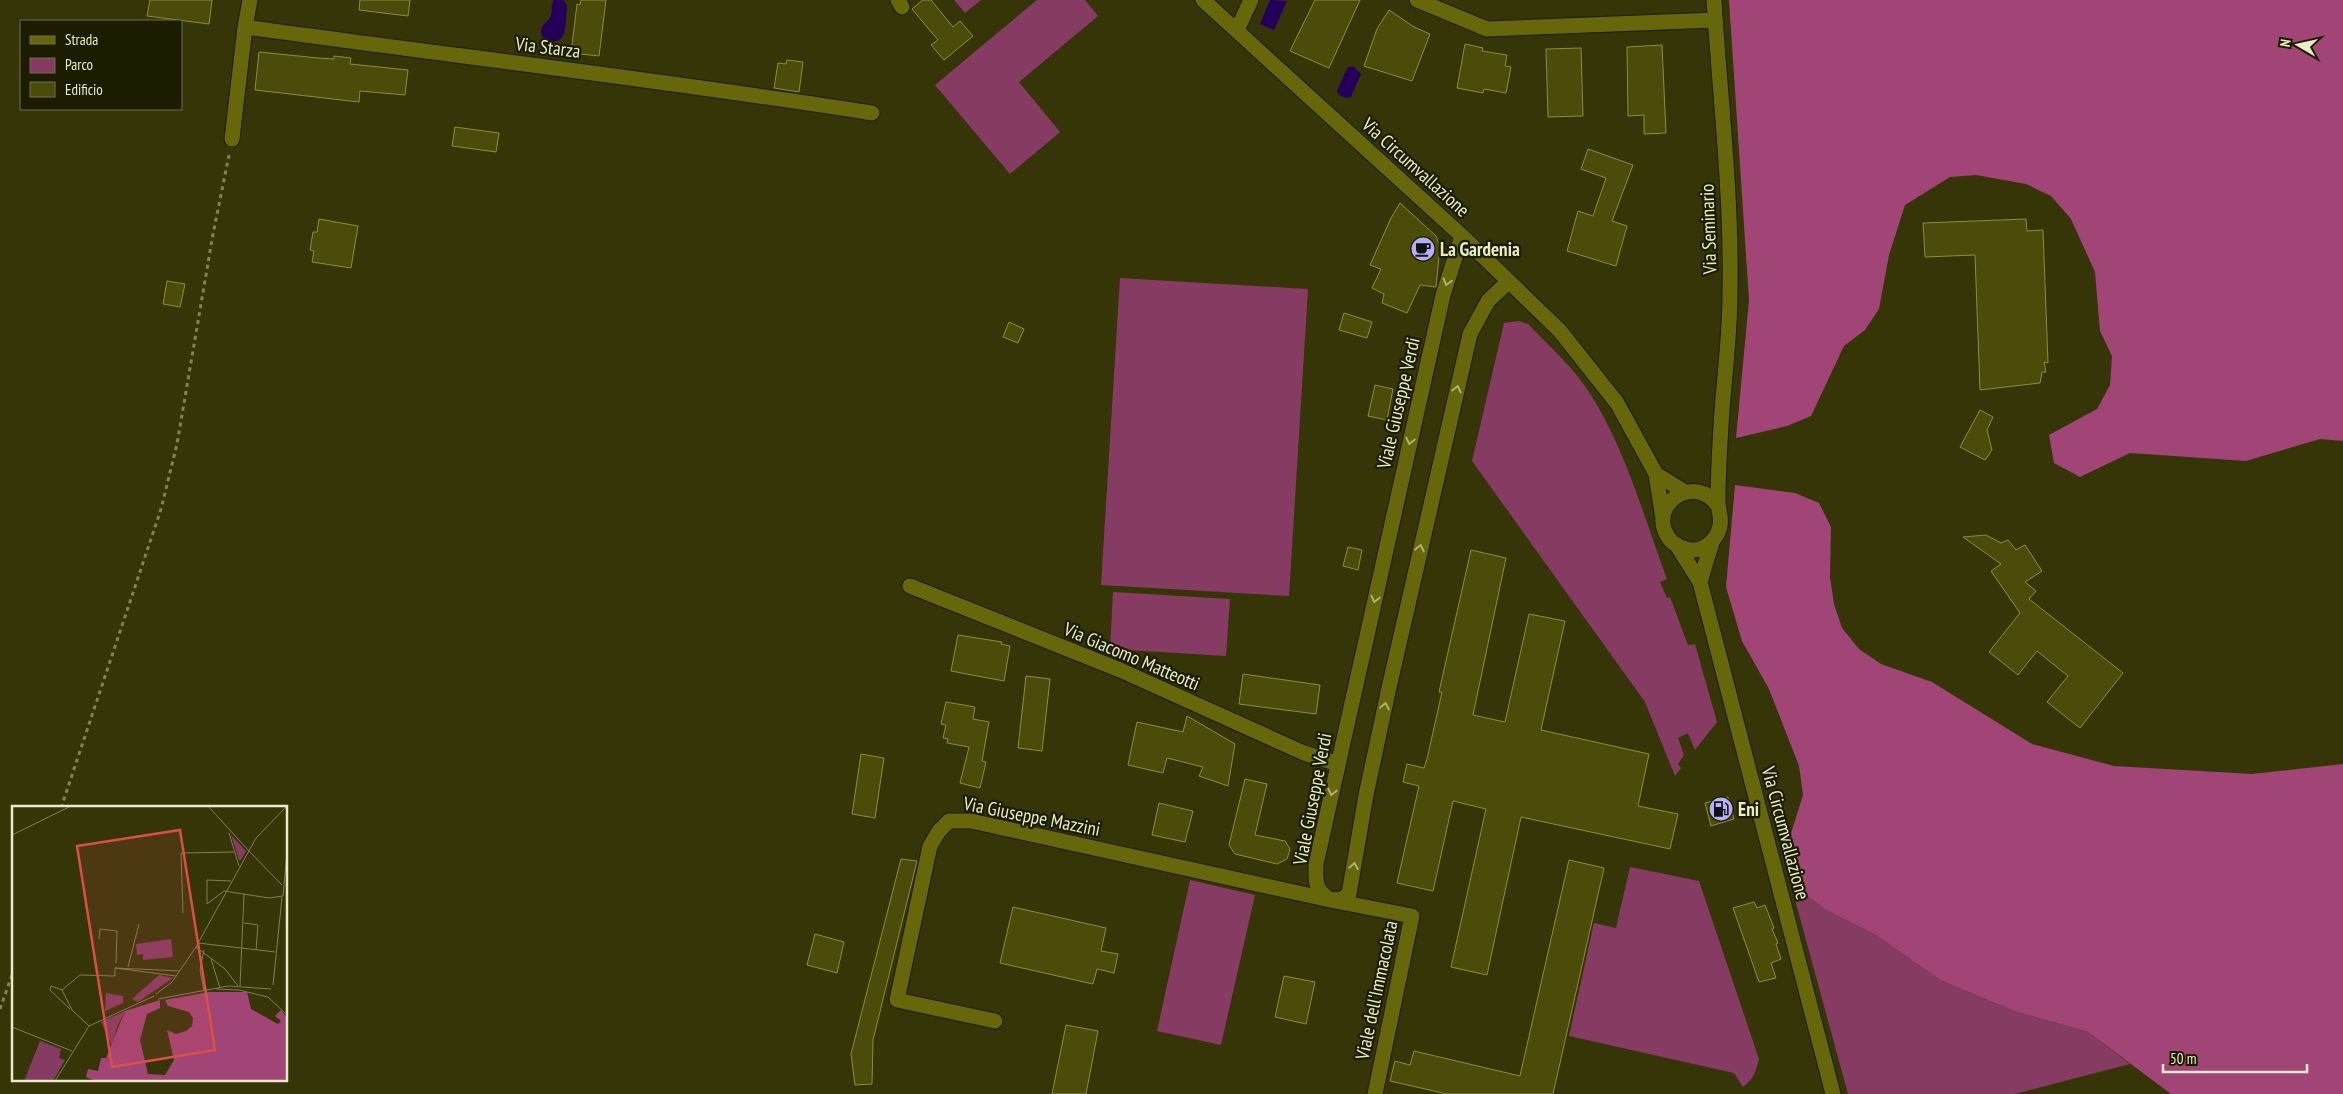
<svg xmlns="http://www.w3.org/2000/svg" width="2343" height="1094" font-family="'PT Sans Narrow',sans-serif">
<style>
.green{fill:#863b62}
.forest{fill:#a14476}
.water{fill:#24005a}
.building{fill:#4c4c0a;stroke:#8c8d3c}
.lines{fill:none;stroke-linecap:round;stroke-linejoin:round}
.minor-casing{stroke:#1c1c03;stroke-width:17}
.path{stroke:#818257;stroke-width:3;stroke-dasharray:4 4;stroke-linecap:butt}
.minor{stroke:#66660a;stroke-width:15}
.oneway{stroke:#afb071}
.labels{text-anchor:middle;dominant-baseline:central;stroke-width:4.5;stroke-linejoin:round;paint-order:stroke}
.street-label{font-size:19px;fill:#eaecc5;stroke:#1c1c00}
.poi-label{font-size:19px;font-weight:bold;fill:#eaecc5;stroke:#1c1c00;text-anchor:start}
.inset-road{fill:none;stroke:#7d7e54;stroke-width:1}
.view{fill:#da4f47;fill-opacity:0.15;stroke:#da4f47;stroke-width:2.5}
.inset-edge{fill:none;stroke:#eaecc5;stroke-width:2.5}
</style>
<rect width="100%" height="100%" fill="#353508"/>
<path class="green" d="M 954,0 L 981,0 L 965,13 Z
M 1037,0 L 1085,0 L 1098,16 L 1019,82 L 1060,132 L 1010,174 L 935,85 Z
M 1120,278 L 1308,289 L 1289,596 L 1101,585 Z
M 1519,321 L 1528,324 C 1548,345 1571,365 1587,389 C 1625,446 1643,515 1667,579 L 1660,582 L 1667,598 L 1670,597 L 1688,645 L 1695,644 L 1717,722 L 1695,750 L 1688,733 L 1678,738 L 1684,755 L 1678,764 L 1681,768 L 1675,776 L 1645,702 L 1472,461 L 1504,323 Z
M 1113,592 L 1230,599 L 1226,656 L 1110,649 Z
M 1630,867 L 1699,881 L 1759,1059 C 1756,1071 1754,1079 1743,1087 L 1734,1073 L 1569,1036 L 1594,923 L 1616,928 Z
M 1788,874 L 1805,894 L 1826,910 L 1876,935 L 1940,980 L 2014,1011 L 2088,1032 L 2130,1064 L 2015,1094 L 1848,1094 Z
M 1190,880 L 1255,895 L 1221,1045 L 1157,1031 Z"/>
<path class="forest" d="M 1729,0 L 2343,0 L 2343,441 L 2320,439 L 2246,461 L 2130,453 L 2080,477 L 2054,463 L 2049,435 L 2097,409 L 2110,385 L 2112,356 L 2100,331 L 2095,272 L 2071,219 L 2051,196 L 2026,184 L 1976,175 L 1950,177 L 1905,205 L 1889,255 L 1879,309 L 1865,330 L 1844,346 L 1811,416 L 1787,426 L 1736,438 L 1749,300 Z
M 1735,485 L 1795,493 L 1819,503 L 1831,527 L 1830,577 L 1834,604 L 1842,628 L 1859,649 L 1881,664 L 1932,682 L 2032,744 L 2114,766 L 2252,774 L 2343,764 L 2343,1094 L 2171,1094 L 2088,1032 L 2014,1011 L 1940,980 L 1876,935 L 1826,910 L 1805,894 L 1788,874 L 1787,846 L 1803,795 L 1799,766 L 1769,689 L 1742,641 L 1726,587 Z"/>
<path class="water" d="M 554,0 L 563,0 L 567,5 C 566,13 567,29 562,37 C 557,45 542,42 541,32 C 541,24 549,22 551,15 C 553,9 550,6 554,0 Z
M 1270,0 L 1287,1 L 1274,30 L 1260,24 Z
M 1353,66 L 1361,74 L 1351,97 L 1347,98 L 1339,95 L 1337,91 L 1347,68 Z"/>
<path class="building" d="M 150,0 L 212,0 L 209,24 L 147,16 Z
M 360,0 L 410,0 L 408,16 L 359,10 Z
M 581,0 L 606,0 L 599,56 L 571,53 L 577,4 L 580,5 Z
M 923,0 L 931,0 L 953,27 L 960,21 L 973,36 L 944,60 L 931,45 L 938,40 L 912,9 Z
M 1315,0 L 1360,0 L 1329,68 L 1290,51 Z
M 1389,10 L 1414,27 L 1430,34 L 1412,81 L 1364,66 L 1377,29 Z
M 1465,44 L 1483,48 L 1482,51 L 1507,55 L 1505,66 L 1511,67 L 1506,93 L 1484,89 L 1483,93 L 1457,88 Z
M 1662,45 L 1666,133 L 1644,134 L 1644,115 L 1628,116 L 1627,47 Z
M 1581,48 L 1583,116 L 1548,117 L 1546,49 Z
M 259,52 L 318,58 L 334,59 L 334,56 L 351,58 L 350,64 L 408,70 L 405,95 L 360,91 L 359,102 L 255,90 Z
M 787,60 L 803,62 L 799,92 L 774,88 L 778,63 L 786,64 Z
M 455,127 L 499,133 L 496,152 L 452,146 Z
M 1588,149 L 1633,165 L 1612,221 L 1627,226 L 1616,266 L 1567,251 L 1578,211 L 1593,216 L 1606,178 L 1581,169 Z
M 1400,203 L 1436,236 L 1440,247 L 1436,287 L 1420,285 L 1407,313 L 1382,303 L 1384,294 L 1372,288 L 1381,269 L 1370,265 L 1391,218 Z
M 319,219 L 358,226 L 351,268 L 312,262 L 314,251 L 310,250 L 313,232 L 317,232 Z
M 2026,219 L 2027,231 L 2043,230 L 2048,363 L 2044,362 L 2046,372 L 2042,372 L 2040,383 L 1980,390 L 1975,255 L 1925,257 L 1923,223 Z
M 167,281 L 185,284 L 180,307 L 163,304 Z
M 1344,313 L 1372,322 L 1367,338 L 1339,330 Z
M 1009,322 L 1024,329 L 1018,343 L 1003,337 Z
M 1375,385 L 1393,389 L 1387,420 L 1368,416 Z
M 1980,410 L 1993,417 L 1987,430 L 1992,450 L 1985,460 L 1960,447 Z
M 1986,535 L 2001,543 L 2008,540 L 2016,550 L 2025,545 L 2042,571 L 2025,582 L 2036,591 L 2029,599 L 2123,673 L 2080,728 L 2047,702 L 2068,676 L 2037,651 L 2018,675 L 1989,652 L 2020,613 L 1991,571 L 2001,564 L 1963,537 Z
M 1348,547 L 1362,550 L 1358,570 L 1343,566 Z
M 1471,550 L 1506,558 L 1473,715 L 1505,722 L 1529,614 L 1565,621 L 1541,730 L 1649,754 L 1638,806 L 1678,814 L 1670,849 L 1521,817 L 1487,975 L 1451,967 L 1486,809 L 1453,801 L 1433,891 L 1397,883 L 1419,786 L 1403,782 L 1407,764 L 1424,768 L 1427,759 L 1442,692 L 1439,692 Z
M 958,635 L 1002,642 L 1001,644 L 1010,646 L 1004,681 L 951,671 Z
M 1243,674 L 1320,685 L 1316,714 L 1239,704 Z
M 1026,676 L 1050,679 L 1042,751 L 1018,748 Z
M 946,702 L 975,707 L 973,719 L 989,722 L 982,761 L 986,762 L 980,788 L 960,783 L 969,747 L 947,743 L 948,739 L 943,738 L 946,725 L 941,724 Z
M 1187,716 L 1235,744 L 1228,786 L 1199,776 L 1203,767 L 1167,758 L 1163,773 L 1128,765 L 1137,722 L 1183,732 Z
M 861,754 L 884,758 L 875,818 L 852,814 Z
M 1245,779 L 1267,784 L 1255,835 L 1285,841 L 1290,849 L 1287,859 L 1277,864 L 1235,854 L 1229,845 Z
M 1728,797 L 1734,819 L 1711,826 L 1705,803 Z
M 1159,803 L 1193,811 L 1185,842 L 1152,835 Z
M 901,859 L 917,861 L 873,1040 L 872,1084 L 855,1085 L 851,1054 Z
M 1569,860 L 1604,868 L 1553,1094 L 1447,1094 L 1390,1081 L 1395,1061 L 1410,1065 L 1414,1051 L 1520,1076 Z
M 1754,902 L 1757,908 L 1765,905 L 1774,928 L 1772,929 L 1778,943 L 1776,944 L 1781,959 L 1771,963 L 1776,978 L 1759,982 L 1733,908 Z
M 1013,907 L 1106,928 L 1101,951 L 1118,954 L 1114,973 L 1097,969 L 1093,984 L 1000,963 Z
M 815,934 L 844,942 L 837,973 L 807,965 Z
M 1284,976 L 1315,982 L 1306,1024 L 1275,1017 Z
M 1066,1025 L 1098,1031 L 1086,1094 L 1052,1094 Z"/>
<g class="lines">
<defs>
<path id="minor" d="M 250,0 L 245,27 C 454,56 663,80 872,113
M 898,0 L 902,7
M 1203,0 L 1462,236 L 1560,331 L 1617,403 L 1656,474 L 1663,519
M 1417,0 L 1487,29 L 1715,20
M 1714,0 C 1720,98 1732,196 1730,294 C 1730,332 1725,372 1722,410 C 1720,441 1718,470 1718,501 C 1718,510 1722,517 1720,526 C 1717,539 1707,549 1694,550 C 1684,550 1673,545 1668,537 C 1647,504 1695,472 1718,506
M 1237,30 L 1251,0
M 232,139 L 245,27
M 1462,236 L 1443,295 L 1316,864 C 1316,883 1314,888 1330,900 L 1342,899 L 1349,894 L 1366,795 L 1388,692 L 1470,334 L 1488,301 L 1508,282
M 1656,474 L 1685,492
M 1676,544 L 1700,582 L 1833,1094
M 1700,582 L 1712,542
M 910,586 L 1120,670 L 1304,753 L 1338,764
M 995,1021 L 897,1000 L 930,846 L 939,831 L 949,821 L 971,821 L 1330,900 L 1412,916 L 1375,1094"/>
</defs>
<use href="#minor" class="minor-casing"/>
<path class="path" d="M 61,808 L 161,509 L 177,444 L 213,234 L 229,155
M 0,1009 L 14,969"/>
<use href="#minor" class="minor"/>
</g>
<defs><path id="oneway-chevron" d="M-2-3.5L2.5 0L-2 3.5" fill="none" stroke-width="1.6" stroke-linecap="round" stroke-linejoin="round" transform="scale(1.25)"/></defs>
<g class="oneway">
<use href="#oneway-chevron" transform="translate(1447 282) rotate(107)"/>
<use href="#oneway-chevron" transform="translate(1457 389) rotate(-77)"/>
<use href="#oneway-chevron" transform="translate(1410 441) rotate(103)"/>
<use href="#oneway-chevron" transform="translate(1420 548) rotate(-78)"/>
<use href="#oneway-chevron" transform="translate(1375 599) rotate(103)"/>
<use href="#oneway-chevron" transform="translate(1385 706) rotate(-78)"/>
<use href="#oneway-chevron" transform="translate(1332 792) rotate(103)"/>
<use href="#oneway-chevron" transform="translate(1354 866) rotate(-80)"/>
</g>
<defs>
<symbol id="cafe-disc" viewBox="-11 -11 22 22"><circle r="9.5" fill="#b6acf8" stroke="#1c1c00"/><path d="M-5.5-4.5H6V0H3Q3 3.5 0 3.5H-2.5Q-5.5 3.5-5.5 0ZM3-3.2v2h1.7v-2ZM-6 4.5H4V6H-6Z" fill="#111"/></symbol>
<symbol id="fuel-disc" viewBox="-11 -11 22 22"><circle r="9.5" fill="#b6acf8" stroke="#1c1c00"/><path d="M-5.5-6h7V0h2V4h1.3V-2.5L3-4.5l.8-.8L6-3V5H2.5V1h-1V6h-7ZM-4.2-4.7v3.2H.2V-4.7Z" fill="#111"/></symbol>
</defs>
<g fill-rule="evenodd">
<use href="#cafe-disc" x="1409" y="235" width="28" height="28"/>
<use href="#fuel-disc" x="1707" y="795" width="28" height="28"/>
</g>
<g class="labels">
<g class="street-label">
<text transform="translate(548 47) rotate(7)">Via Starza</text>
<text transform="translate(1416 167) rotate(42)">Via Circumvallazione</text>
<text transform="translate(1708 229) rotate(-92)">Via Seminario</text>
<text transform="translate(1398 403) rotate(-77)">Viale Giuseppe Verdi</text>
<text transform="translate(1132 656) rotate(23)">Via Giacomo Matteotti</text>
<text transform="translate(1312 799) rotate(-79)">Viale Giuseppe Verdi</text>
<text transform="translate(1032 816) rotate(11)">Via Giuseppe Mazzini</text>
<text transform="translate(1786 833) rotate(75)">Via Circumvallazione</text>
<text transform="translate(1376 990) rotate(-78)">Viale dell'Immacolata</text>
</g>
<g class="poi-label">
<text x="1440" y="249">La Gardenia</text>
<text x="1738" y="809">Eni</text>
</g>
</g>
<g transform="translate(12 806)">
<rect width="275" height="275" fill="#353508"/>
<path d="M 219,29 L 234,45 L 229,54 L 227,54 ZM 159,133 L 161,151 L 131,154 L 131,148 L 125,149 L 124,138 ZM 147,169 L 161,172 L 126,196 L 120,193 ZM 94,187 L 111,190 L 111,197 L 93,205 ZM 113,205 L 105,221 L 100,240 L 89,216 ZM 28,235 L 49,243 L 47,252 L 53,254 L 41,275 L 12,275 Z" fill="#863b62"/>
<path d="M 197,186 L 235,186 L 239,203 L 266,218 L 269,215 L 263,210 L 269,204 L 275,212 L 275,275 L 83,275 L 74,271 L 76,263 L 86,265 L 89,252 L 94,252 L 113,205 L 148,194 L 148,202 L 135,208 L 128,234 L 136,268 L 153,269 L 162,254 L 155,224 L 164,228 L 174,225 L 180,220 L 181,212 L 177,206 L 156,200 L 153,194 Z" fill="#a14476"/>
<path class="inset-road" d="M 196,0 L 236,44M 217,27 L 227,60M 0,29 L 59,0M 236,44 L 270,79M 271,90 L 275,47M 195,98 L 212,85 L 257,92 L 271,90M 195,98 L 195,74 L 219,75M 171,107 L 169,47 L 222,46M 232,117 L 246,119 L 244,144M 87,133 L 88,123 L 105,125 L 104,157M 186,137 L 263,146M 184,141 L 213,163 L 226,180M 192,144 L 188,164 L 192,185M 199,153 L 208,182M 116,161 L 127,118M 103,162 L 168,165M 103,162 L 164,170M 261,179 L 270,91M 228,180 L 232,88M 204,183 L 227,184 L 256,191 L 275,209M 50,184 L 39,180 L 38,184 L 58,203M 144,188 L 160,176 L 184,141 L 244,32 L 275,0M 146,193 L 216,180 L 259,183M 77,220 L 60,204 L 50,184 L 68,169 L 103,170 L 103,162M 0,221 L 60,245M 43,275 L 77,220 L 142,190"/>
<path class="view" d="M 168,24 L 203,244 L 100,261 L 65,40 Z"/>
<rect width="275" height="275" class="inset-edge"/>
</g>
<rect x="20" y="20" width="162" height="90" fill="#1c1c00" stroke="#6e6f4f"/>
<rect x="30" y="36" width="25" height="8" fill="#66660a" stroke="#6e6f4f"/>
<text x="65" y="45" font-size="15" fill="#eaecc5">Strada</text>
<rect x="30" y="58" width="25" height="15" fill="#863b62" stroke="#6e6f4f"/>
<text x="65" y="70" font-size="15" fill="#eaecc5">Parco</text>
<rect x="30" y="82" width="25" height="15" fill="#4c4c0a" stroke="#6e6f4f"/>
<text x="65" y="95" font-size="15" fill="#eaecc5">Edificio</text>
<g transform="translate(2298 45) rotate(279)" stroke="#1c1c00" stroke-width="4" paint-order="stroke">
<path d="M0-4L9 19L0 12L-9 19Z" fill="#eaecc5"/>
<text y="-8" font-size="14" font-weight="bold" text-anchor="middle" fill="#eaecc5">N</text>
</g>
<path d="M2163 1064v8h144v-8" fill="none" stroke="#eaecc5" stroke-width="2.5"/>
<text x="2170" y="1064" font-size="15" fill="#eaecc5" stroke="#1c1c00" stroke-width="4" paint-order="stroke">50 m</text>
</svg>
